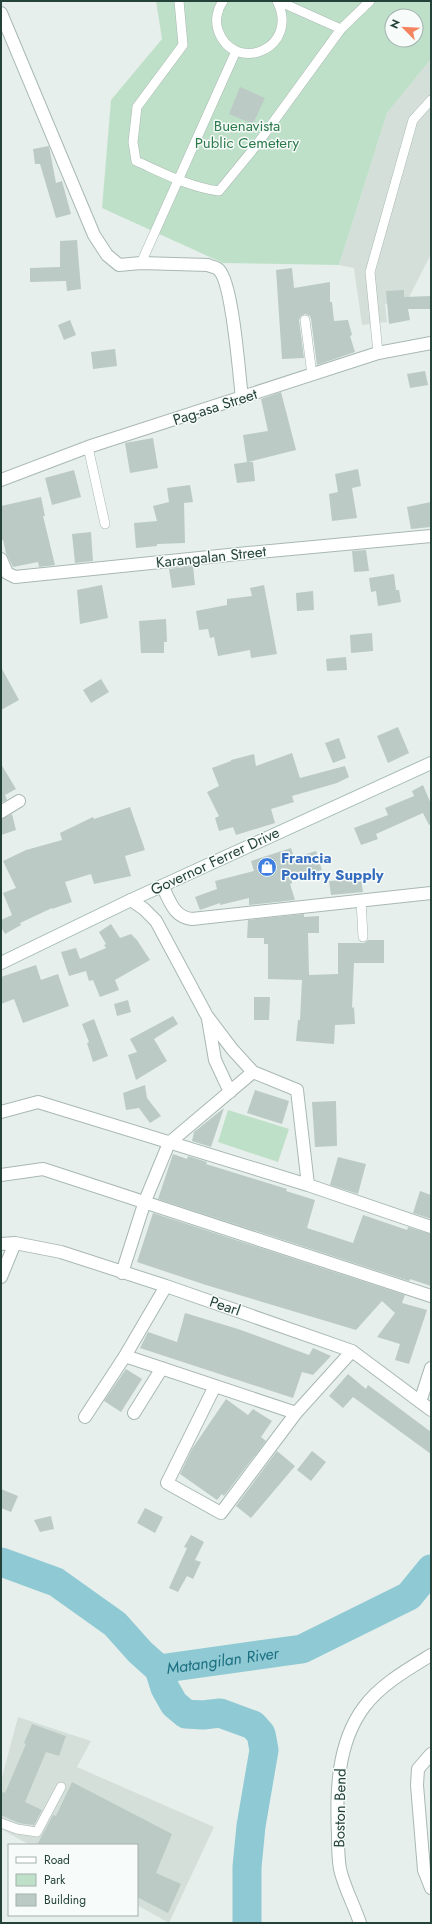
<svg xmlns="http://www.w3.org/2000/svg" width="432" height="1924" font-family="Jost,sans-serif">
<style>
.built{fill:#d4dfda}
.green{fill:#bfe0c8;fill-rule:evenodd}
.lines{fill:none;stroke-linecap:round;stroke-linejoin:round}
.river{stroke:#8ec9d4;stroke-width:29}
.building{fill:#bbcac4}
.lane-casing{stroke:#a8b8b2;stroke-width:10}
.street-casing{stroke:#a8b8b2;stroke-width:14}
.secondary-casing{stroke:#a4bbb3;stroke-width:14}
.lane{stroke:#fff;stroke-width:9}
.street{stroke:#fff;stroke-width:12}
.secondary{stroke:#fff;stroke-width:12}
.labels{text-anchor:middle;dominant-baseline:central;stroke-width:3;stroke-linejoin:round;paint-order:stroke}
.park-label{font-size:15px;fill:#2d7a4b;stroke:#f7fbf9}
.street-label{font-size:15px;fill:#24423a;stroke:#f7fbf9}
.shop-label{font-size:15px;font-weight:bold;fill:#366cbe;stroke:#f7fbf9;text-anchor:start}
.water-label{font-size:16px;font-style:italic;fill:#1c6f80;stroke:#f7fbf9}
</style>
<rect width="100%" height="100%" fill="#e6efeb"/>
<path class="built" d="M 431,59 L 431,254 L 407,301 L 385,304 L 387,322 L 362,325 L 354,268 L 339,265 L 387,113 Z
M 18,1717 L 91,1741 L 77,1767 L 214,1827 L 169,1923 L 137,1905 L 137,1845 L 30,1845 L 1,1829 L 1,1781 Z"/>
<path class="green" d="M 156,1 L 431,1 L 431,59 L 387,113 L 339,265 L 223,263 L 102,208 L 111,100 L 162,39 ZM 392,16 L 416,16 L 416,40 L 392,40 Z
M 228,1110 L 289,1129 L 278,1162 L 218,1142 Z"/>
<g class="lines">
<g class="river">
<path id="s1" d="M 1,1562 L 56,1582 L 115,1624 L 140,1652 L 159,1669 L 302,1649 L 409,1596 L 431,1569"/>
<path d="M 159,1669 L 165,1688 L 174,1704 L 186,1714 L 203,1715 L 220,1713 L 253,1725 L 261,1734 L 264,1750 L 251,1826 L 247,1867 L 247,1923"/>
</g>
</g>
<path class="building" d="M 240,87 L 265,98 L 253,124 L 229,114 Z
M 49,146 L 56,183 L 62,181 L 71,214 L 56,218 L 40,164 L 35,164 L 33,149 Z
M 77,240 L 81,289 L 67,291 L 66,281 L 30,282 L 30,268 L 60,267 L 60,241 Z
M 292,268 L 294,288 L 330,282 L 330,302 L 332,302 L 334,321 L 348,320 L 352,335 L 350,336 L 355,352 L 317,365 L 311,319 L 310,316 L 305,314 L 301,316 L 299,320 L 304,358 L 282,359 L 276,270 Z
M 404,290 L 404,297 L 431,296 L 431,309 L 408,309 L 410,320 L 389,324 L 386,291 Z
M 70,320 L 76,335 L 64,340 L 58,325 Z
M 115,349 L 117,366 L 93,369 L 91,352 Z
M 425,371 L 428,385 L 410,388 L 407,374 Z
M 281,392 L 296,450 L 248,462 L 253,462 L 255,481 L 237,483 L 234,464 L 247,462 L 243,435 L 268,431 L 261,399 Z
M 153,438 L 158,468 L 130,473 L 125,443 Z
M 358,469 L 361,486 L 352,488 L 357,518 L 332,521 L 329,494 L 338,492 L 335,474 Z
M 74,470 L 81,497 L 52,505 L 45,478 Z
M 190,485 L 193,502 L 184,503 L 185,543 L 157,544 L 157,546 L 136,548 L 134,523 L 157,521 L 153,506 L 169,502 L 167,488 Z
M 41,497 L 45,516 L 43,516 L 55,565 L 39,567 L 38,562 L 13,567 L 6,553 L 3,540 L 1,540 L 1,506 Z
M 431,502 L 431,527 L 411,529 L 407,507 Z
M 91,532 L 93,561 L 75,563 L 72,534 Z
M 366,550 L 369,571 L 354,572 L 352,551 Z
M 193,566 L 195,585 L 172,588 L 169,569 Z
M 394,574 L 396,590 L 399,590 L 401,602 L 378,606 L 376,591 L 371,592 L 369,578 Z
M 102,585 L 108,618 L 80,624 L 77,590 Z
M 264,585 L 277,654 L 251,658 L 250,650 L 218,656 L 214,637 L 210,638 L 208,629 L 199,630 L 196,611 L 227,605 L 227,599 L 252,596 L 250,588 Z
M 313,591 L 314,610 L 297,611 L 296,593 Z
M 166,619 L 167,642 L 164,642 L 164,653 L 141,653 L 139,621 Z
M 372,633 L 373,651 L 351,653 L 350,635 Z
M 346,657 L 347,670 L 327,671 L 326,659 Z
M 1,667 L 19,700 L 1,710 Z
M 101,679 L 109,692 L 91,703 L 83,690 Z
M 398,727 L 409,753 L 388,763 L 377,736 Z
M 339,738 L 346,758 L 333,763 L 325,743 Z
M 292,753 L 300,778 L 345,766 L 349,777 L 337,783 L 292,796 L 294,802 L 271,809 L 275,823 L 236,835 L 233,827 L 219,831 L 215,818 L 219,816 L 207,792 L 219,786 L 212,768 L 231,761 L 231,760 L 254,754 L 256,766 Z
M 1,764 L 16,789 L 5,795 L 7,800 L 1,803 Z
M 423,785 L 431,804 L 431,824 L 429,825 L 423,813 L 376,834 L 378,839 L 361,845 L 354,828 L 388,815 L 385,808 L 414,796 L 412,791 Z
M 130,807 L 145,850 L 125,856 L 131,876 L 94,884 L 91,874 L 65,882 L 72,902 L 52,909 L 52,908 L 20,923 L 21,925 L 5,934 L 1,927 L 1,920 L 12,915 L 3,893 L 16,888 L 3,861 L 26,850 L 62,840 L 60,833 L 93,817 L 94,819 Z
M 12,814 L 16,830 L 1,835 L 1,819 Z
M 291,848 L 294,858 L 316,851 L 322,870 L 292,880 L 292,883 L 290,884 L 295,900 L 249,905 L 249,898 L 220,905 L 220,903 L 200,910 L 195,897 L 217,889 L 215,881 L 254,871 L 251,861 Z
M 361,879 L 363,892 L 331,895 L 329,881 Z
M 304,914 L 304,917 L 319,916 L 319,933 L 308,933 L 309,975 L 338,974 L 338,943 L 364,943 L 368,940 L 384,940 L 384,963 L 354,963 L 352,1008 L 354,1007 L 355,1024 L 335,1025 L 334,1044 L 296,1041 L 298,1020 L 300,1020 L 302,980 L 268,979 L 268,944 L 264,944 L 264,938 L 247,938 L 248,920 Z
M 111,924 L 120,938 L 131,934 L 137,940 L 150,960 L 115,980 L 119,990 L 100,997 L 93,980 L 89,981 L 86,971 L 69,976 L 61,952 L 76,948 L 80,959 L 106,948 L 104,945 L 106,944 L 99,932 Z
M 36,965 L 41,980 L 58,974 L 69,1006 L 23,1023 L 14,999 L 1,1004 L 1,977 Z
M 254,997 L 270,997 L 269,1020 L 254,1020 Z
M 128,1000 L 131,1012 L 117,1016 L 114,1004 Z
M 173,1016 L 178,1024 L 154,1039 L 167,1061 L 136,1080 L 128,1055 L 137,1052 L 130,1039 Z
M 94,1019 L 108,1056 L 93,1062 L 87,1043 L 89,1042 L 82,1024 Z
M 145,1085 L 147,1098 L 161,1116 L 150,1123 L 139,1108 L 126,1110 L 123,1093 Z
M 255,1090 L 289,1101 L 282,1124 L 247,1113 Z
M 336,1101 L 337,1146 L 315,1147 L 312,1102 Z
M 224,1108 L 211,1147 L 192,1141 L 194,1132 Z
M 173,1154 L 187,1159 L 188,1156 L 207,1162 L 206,1164 L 287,1189 L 286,1191 L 315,1200 L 307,1228 L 353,1243 L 363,1215 L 407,1230 L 408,1227 L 431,1234 L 431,1286 L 410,1279 L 409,1281 L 158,1199 Z
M 338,1157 L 366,1164 L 358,1194 L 330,1185 Z
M 420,1191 L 431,1195 L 431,1219 L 413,1213 Z
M 153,1213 L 405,1295 L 402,1303 L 427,1310 L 409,1364 L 395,1360 L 400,1344 L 377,1337 L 395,1313 L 382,1301 L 356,1330 L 206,1285 L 137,1262 Z
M 185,1313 L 238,1329 L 309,1355 L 313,1348 L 331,1356 L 313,1375 L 302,1372 L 293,1398 L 140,1348 L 148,1332 L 177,1342 Z
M 126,1369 L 142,1379 L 121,1412 L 104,1401 Z
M 348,1374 L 366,1389 L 368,1385 L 431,1432 L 431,1454 L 353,1397 L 343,1408 L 329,1396 Z
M 226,1399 L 248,1415 L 253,1409 L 272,1421 L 261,1437 L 266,1441 L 224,1496 L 222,1494 L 217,1500 L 180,1474 L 192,1449 Z
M 277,1451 L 295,1466 L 251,1518 L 236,1506 Z
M 312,1451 L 326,1462 L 311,1481 L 297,1470 Z
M 1,1489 L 18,1496 L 11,1512 L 1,1508 Z
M 145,1508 L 163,1517 L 155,1533 L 137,1523 Z
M 51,1516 L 54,1529 L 40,1532 L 34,1520 Z
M 191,1535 L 204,1542 L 195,1560 L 201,1562 L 193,1579 L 187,1576 L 178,1592 L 169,1588 L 187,1548 L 184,1547 Z
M 32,1724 L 66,1736 L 59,1756 L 46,1752 L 25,1802 L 42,1810 L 34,1825 L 19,1823 L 1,1815 L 1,1791 L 5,1793 L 26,1744 L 24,1743 Z
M 72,1782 L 172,1834 L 156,1873 L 181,1884 L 168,1913 L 137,1897 L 137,1845 L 37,1845 L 53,1815 L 56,1816 Z"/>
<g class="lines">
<defs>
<path id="lane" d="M 179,1 L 183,45 L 137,107 L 133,142 L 136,161 C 163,173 189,187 219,191 L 255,147 L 341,29 L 370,1
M 223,1 C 217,9 215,21 218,30 C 234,76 301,48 277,1
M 278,1 L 341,29
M 141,263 L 236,51
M 305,320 L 312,375
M 378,353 L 370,272 L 413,120 L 431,100
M 88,447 L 105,524
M 361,900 L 363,937
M 1,1823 L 17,1829 L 37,1832 L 61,1787"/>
<path id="street" d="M 1,13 L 94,235 L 107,255 L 119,265 L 141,263 L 208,265 C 211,267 217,267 219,270 C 233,284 239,375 242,398
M 1,480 L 88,447 L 378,353 L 431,343
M 1,559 L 7,573 L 15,577 L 248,553 L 431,536
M 1,812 L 19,801
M 162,886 C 170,900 173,917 192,919 L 431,893
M 131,900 L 144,909 L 156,921 L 207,1016 L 232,1049 L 253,1072 L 297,1090 L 308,1185
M 208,1019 L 215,1060 L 230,1092
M 1,1112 L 38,1102 L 308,1185 L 431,1227
M 1,1175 L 43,1169 L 431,1296
M 1,1244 L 15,1243 L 61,1252 L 166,1286 L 352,1351 L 431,1410
M 122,1273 L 145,1201 L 169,1143 L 253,1072
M 1,1277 L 15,1243
M 125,1356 L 296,1413
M 215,1386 L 167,1483 L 221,1513 L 296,1413 L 352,1351
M 420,1402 L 431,1368
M 134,1413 L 162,1368
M 85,1417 L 125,1356 L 166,1286
M 431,1754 L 418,1769 L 417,1785 L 424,1870 L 431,1888
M 360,1923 C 354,1905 344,1887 340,1869 C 338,1858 338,1846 338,1835 C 336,1792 337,1743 364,1707 C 380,1685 408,1669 431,1655"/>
<path id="secondary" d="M 1,963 L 131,900 L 431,763"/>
</defs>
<use href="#lane" class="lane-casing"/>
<use href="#street" class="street-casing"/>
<use href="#secondary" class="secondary-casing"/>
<use href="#lane" class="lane"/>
<use href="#street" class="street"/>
<use href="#secondary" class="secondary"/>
</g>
<defs>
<symbol id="shop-disc" viewBox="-11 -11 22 22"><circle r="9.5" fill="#3f7fe0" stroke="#f7fbf9"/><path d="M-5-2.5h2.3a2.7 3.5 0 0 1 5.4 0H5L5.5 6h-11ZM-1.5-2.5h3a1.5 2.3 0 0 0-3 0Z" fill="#fff"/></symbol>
</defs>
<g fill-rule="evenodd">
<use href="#shop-disc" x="256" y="856" width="22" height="22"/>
</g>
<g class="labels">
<g class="park-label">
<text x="247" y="126">Buenavista<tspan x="247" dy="17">Public Cemetery</tspan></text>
</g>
<g class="street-label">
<text transform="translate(215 407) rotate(-18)">Pag-asa Street</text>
<text transform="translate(211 557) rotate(-6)">Karangalan Street</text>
<text transform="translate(215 861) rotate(-25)">Governor Ferrer Drive</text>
<text transform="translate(225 1306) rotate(19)">Pearl</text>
<text transform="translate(340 1808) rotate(-89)">Boston Bend</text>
</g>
<g class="shop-label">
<text x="281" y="858">Francia<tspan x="281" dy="17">Poultry Supply</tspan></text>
</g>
<g class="water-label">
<text stroke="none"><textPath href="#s1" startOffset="258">Matangilan River</textPath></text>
</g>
</g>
<rect width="432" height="1924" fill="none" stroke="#24423a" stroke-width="4"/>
<rect x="8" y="1844" width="130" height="72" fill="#f7fbf9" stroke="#a3b1ad"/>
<rect x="16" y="1857" width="20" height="6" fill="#ffffff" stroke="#a3b1ad"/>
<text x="44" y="1864" font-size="12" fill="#24423a">Road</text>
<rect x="16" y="1874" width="20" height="12" fill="#bfe0c8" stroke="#a3b1ad"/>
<text x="44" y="1884" font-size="12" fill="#24423a">Park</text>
<rect x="16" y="1894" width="20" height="12" fill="#bbcac4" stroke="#a3b1ad"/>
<text x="44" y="1904" font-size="12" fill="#24423a">Building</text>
<g transform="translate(404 28) rotate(294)"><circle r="19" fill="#f7fbf9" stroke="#a3b1ad"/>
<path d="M0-3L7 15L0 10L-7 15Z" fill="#f4845f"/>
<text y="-6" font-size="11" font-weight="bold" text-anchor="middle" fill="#24423a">N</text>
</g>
</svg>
